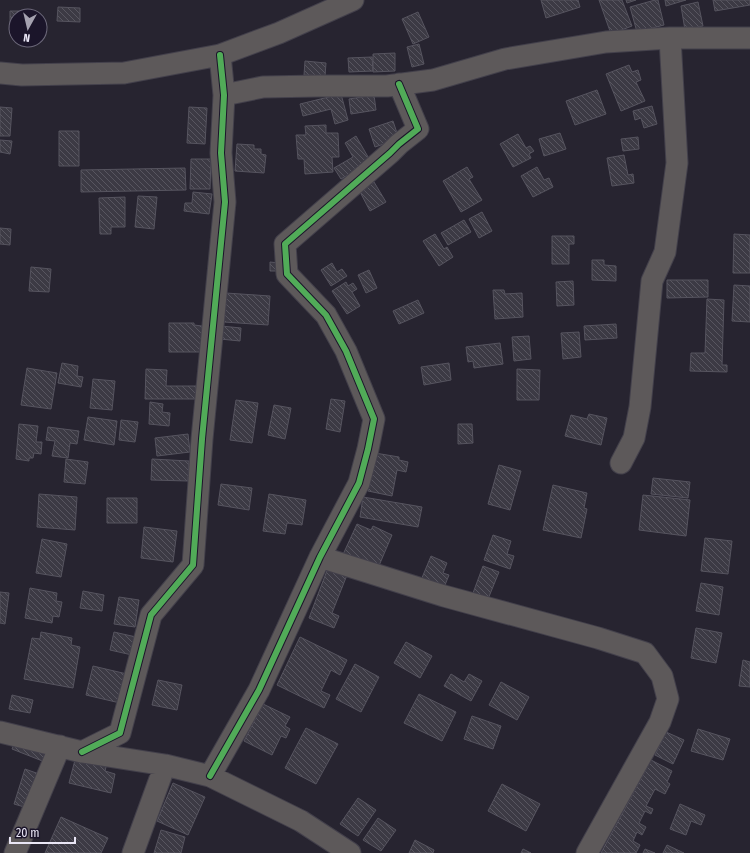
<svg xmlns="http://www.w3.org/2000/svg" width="750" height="853" font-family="'Fira Sans Condensed',sans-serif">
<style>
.building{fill:url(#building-back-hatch);stroke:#56545f}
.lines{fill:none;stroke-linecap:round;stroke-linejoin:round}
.street-casing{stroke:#43404b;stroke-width:23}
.street{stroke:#5d595a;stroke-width:21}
.cycleway-casing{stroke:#1b152a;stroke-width:8}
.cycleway{stroke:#51ab58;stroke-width:6}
</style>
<defs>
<pattern id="building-back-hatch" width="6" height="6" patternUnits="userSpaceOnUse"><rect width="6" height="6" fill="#3c3a44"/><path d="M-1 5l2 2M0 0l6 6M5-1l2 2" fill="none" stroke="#585660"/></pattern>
</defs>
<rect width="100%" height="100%" fill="#272430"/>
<path class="building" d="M 541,0 L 578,0 L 580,7 L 546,18 Z
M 599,0 L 622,0 L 632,26 L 611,34 Z
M 626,0 L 636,0 L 627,3 Z
M 655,0 L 658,0 L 664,25 L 637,32 L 630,7 Z
M 665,0 L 686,0 L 666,6 Z
M 713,0 L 750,0 L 750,5 L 715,11 Z
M 698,2 L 703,26 L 685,30 L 681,6 Z
M 58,7 L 80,8 L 80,22 L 57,21 Z
M 10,11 L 36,11 L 36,16 L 16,16 L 16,28 L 10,28 Z
M 418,12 L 429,37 L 413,44 L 402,19 Z
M 419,44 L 424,64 L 412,67 L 407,47 Z
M 395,53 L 395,71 L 373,72 L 373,54 Z
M 372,57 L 373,71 L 349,72 L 348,58 Z
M 305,61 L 326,63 L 325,76 L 304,75 Z
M 629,65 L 632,72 L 638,70 L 641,80 L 636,82 L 645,101 L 621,111 L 606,74 Z
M 597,90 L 606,114 L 575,125 L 566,101 Z
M 341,94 L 348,120 L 335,124 L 331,109 L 303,116 L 300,104 Z
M 374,95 L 376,110 L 351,114 L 349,99 Z
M 652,106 L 657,124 L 644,128 L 641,118 L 635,120 L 633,111 Z
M 0,107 L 12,108 L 10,136 L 0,136 Z
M 189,107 L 207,108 L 205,144 L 187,143 Z
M 393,121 L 399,139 L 375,147 L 369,129 Z
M 326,125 L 326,133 L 338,133 L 339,157 L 332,157 L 333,172 L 305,174 L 304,159 L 298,159 L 296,135 L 306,135 L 305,126 Z
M 59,131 L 79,131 L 79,166 L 59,166 Z
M 560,133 L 566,149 L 544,156 L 539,139 Z
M 518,134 L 526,148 L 530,146 L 534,151 L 529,154 L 531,158 L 513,167 L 500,144 Z
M 356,136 L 371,162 L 341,179 L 334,168 L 353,157 L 345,143 Z
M 638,137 L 639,149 L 623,151 L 621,139 Z
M 0,140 L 12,141 L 10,154 L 0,152 Z
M 237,144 L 254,145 L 254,149 L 261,149 L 261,154 L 266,155 L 264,173 L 235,171 Z
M 624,155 L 628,175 L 633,174 L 634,183 L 612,186 L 607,158 Z
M 191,159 L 211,159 L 210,189 L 190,189 Z
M 467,167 L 473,177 L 469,179 L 482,200 L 461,212 L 443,181 Z
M 537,167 L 544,180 L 549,178 L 553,187 L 533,197 L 521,176 Z
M 185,168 L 186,190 L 81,192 L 81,170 Z
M 374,182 L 386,202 L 370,211 L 359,190 Z
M 193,192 L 212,194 L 209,214 L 184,211 L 185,203 L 192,203 Z
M 138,196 L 157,197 L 154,229 L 135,227 Z
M 125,197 L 125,227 L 111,227 L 111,234 L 100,234 L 99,198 Z
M 482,212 L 492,231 L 479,238 L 469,219 Z
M 464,220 L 471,232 L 448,245 L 441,233 Z
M 0,228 L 11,229 L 10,245 L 0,244 Z
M 435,234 L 444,249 L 447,247 L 453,257 L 439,266 L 423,241 Z
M 734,234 L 750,235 L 750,273 L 733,273 Z
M 552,236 L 574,236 L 574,244 L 569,244 L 569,264 L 552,264 Z
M 592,260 L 604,260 L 604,265 L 616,266 L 616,281 L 592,280 Z
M 270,262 L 279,263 L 279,271 L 270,271 Z
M 332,263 L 337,272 L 342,269 L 347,276 L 331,286 L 321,270 Z
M 31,267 L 51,269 L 49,292 L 29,291 Z
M 369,270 L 377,288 L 366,293 L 358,275 Z
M 667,280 L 708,280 L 708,297 L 667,298 Z
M 573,281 L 574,305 L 557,306 L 556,282 Z
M 346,282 L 348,286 L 353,283 L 357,289 L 352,292 L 360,306 L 347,314 L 332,291 Z
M 734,285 L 750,286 L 750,322 L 732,321 Z
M 493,290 L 504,290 L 505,294 L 522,293 L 523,317 L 495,319 Z
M 226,293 L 270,296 L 268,325 L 224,322 Z
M 707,299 L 724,300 L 722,365 L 727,365 L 727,372 L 690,371 L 691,353 L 705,353 Z
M 418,300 L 424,313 L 399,324 L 393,311 Z
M 169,323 L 194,323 L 194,325 L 202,326 L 203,352 L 169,352 Z
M 616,324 L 617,338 L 585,340 L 584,326 Z
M 221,326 L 241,328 L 240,341 L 220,339 Z
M 579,332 L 581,357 L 563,359 L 561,333 Z
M 529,336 L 531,359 L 514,361 L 512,337 Z
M 500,343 L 503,364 L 474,368 L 473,361 L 468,362 L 466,347 Z
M 62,363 L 78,366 L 77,376 L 83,377 L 81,387 L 58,383 Z
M 449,363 L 451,380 L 424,385 L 421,367 Z
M 27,368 L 57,373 L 51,409 L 21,405 Z
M 146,369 L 167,370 L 166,386 L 196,386 L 196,399 L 145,399 Z
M 517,369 L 540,370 L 539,400 L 517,400 Z
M 93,379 L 115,381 L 112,410 L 90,408 Z
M 331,399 L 345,401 L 340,432 L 326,429 Z
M 236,400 L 258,403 L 252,443 L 230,440 Z
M 150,402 L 163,404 L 162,412 L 170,413 L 169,426 L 149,424 Z
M 274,405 L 291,408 L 285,439 L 268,435 Z
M 589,414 L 607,418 L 601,445 L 565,436 L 571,415 L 587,419 Z
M 88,417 L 117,421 L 114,445 L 84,440 Z
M 121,420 L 138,422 L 135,442 L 119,440 Z
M 19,424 L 38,426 L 36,442 L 42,442 L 41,454 L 34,453 L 33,458 L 29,458 L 29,461 L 16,459 Z
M 458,424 L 472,424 L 473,443 L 458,444 Z
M 48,427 L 79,431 L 77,444 L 70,443 L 68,458 L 52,456 L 55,441 L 46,440 Z
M 188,434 L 190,452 L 157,456 L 155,438 Z
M 375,453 L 399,457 L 399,460 L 408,462 L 406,472 L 397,470 L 392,496 L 368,491 Z
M 66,459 L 88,462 L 85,484 L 64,482 Z
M 152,459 L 189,461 L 188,481 L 151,480 Z
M 499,465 L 521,471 L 510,510 L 488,504 Z
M 653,478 L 690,482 L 688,498 L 651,494 Z
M 221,484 L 252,488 L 249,510 L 218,505 Z
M 553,485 L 587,493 L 584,508 L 587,509 L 581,538 L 543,530 Z
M 39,494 L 77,497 L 75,530 L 37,527 Z
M 269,494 L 306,500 L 302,525 L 287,523 L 285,534 L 263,531 Z
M 643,495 L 690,500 L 686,536 L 639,530 Z
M 363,497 L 422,507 L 418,527 L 360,517 Z
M 107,498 L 137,498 L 137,523 L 107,523 Z
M 357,524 L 371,530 L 373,526 L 392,535 L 378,568 L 340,561 Z
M 144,527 L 177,531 L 173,562 L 141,558 Z
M 493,535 L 511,541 L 507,554 L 514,556 L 510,569 L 484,560 Z
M 705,538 L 732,541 L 728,574 L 701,571 Z
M 42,539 L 67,544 L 61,577 L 36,573 Z
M 431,556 L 447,563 L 443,573 L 449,575 L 443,590 L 419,585 Z
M 483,566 L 499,572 L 488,599 L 473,593 Z
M 328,568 L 347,575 L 332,613 L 339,616 L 334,628 L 309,618 Z
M 701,583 L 723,587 L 719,615 L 696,611 Z
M 30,588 L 57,593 L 56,601 L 62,602 L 59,617 L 53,616 L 52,623 L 25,618 Z
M 83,591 L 104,595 L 102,611 L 80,608 Z
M 0,592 L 9,593 L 5,624 L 0,623 Z
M 119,597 L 139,600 L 135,627 L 114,624 Z
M 696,628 L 722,633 L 716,663 L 691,658 Z
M 41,632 L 72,638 L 71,645 L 80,647 L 73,688 L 24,679 L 32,638 L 40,639 Z
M 114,632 L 136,637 L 132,655 L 110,650 Z
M 300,637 L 347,660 L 340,675 L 331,670 L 321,691 L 330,695 L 324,708 L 277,685 Z
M 406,642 L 432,656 L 420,678 L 394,663 Z
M 743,660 L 750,662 L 750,687 L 739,686 Z
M 355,664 L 379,677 L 361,712 L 336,699 Z
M 93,666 L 127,674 L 120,703 L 86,695 Z
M 451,674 L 464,682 L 469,674 L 482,681 L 471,701 L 444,686 Z
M 158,680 L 182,685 L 177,710 L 152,705 Z
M 501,682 L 529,697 L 517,720 L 489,705 Z
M 419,694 L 456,712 L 442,741 L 404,723 Z
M 12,695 L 33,700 L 30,713 L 9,709 Z
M 263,704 L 290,717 L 285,726 L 290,729 L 286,738 L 281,736 L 272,755 L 244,741 Z
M 472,716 L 501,726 L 493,749 L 464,739 Z
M 306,728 L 338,744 L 316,784 L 285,768 Z
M 698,729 L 730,739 L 723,760 L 691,751 Z
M 666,732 L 684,740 L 673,764 L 655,755 Z
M 17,738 L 50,750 L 45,762 L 12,749 Z
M 75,760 L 107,763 L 105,771 L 115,774 L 111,793 L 69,783 Z
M 651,760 L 672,771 L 667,782 L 670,784 L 665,794 L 655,789 L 646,806 L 653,809 L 651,814 L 645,811 L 639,823 L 646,827 L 642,835 L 637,832 L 633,841 L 640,845 L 636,853 L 601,853 Z
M 25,769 L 42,775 L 31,809 L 14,804 Z
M 173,783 L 205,797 L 188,835 L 157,821 Z
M 502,784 L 540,804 L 526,831 L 488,811 Z
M 358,798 L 376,810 L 358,836 L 340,824 Z
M 680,804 L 705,815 L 701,825 L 691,821 L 686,835 L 670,829 Z
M 61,817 L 108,838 L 101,853 L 45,853 Z
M 378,818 L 396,830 L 381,851 L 363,840 Z
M 161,830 L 185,837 L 181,853 L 154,853 Z
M 415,840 L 434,850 L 433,853 L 409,853 Z
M 667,845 L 684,853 L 663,853 Z
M 523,849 L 531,853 L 521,853 Z
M 645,849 L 655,853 L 643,853 Z"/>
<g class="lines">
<defs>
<path id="street" d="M 0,73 L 22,75 L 124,73 L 220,55 L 279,33 L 353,0
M 224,95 L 263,87 L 318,86 L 387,86 L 433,80 L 505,59 L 606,42 L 670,38 L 750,38
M 621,463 L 634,438 L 640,407 L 652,281 L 665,252 L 677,163 L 670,38
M 320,557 L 444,596 L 598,638 L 645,653 L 662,676 L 668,699 L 660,722 L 587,853
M 0,732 L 82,752 L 165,765 L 210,776 L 301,821 L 350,853
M 82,752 L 120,733 L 151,615 L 193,565 L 202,439 L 225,202 L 221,153 L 224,95 L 220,55
M 210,776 L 259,690 L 320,557 L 359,483 L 368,449 L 374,419 L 346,351 L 326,315 L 287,274 L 285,244 L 390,153 L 399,144 L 418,129 L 399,84
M 15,853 L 60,746
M 133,853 L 165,765"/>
</defs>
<use href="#street" class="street-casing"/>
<use href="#street" class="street"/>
<defs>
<path id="cycleway" d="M 82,752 L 120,733 L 151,615 L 193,565 L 202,439 L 225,202 L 221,153 L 224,95 L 220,55
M 210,776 L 259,690 L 320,557 L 359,483 L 368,449 L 374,419 L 346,351 L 326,315 L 287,274 L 285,244 L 390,153 L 399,144 L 418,129 L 399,84"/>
</defs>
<use href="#cycleway" class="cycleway-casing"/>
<use href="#cycleway" class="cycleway"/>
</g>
<g transform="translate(28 28) rotate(188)"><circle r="19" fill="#1b152a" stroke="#6d697b"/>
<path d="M0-3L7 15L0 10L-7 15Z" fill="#a5a2b0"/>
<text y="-6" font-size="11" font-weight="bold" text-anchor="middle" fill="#e9e6f5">N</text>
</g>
<path d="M10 837v6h65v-6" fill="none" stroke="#e9e6f5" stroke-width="2"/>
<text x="16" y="837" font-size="12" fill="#e9e6f5" stroke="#1b152a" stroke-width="3" paint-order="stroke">20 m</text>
</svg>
